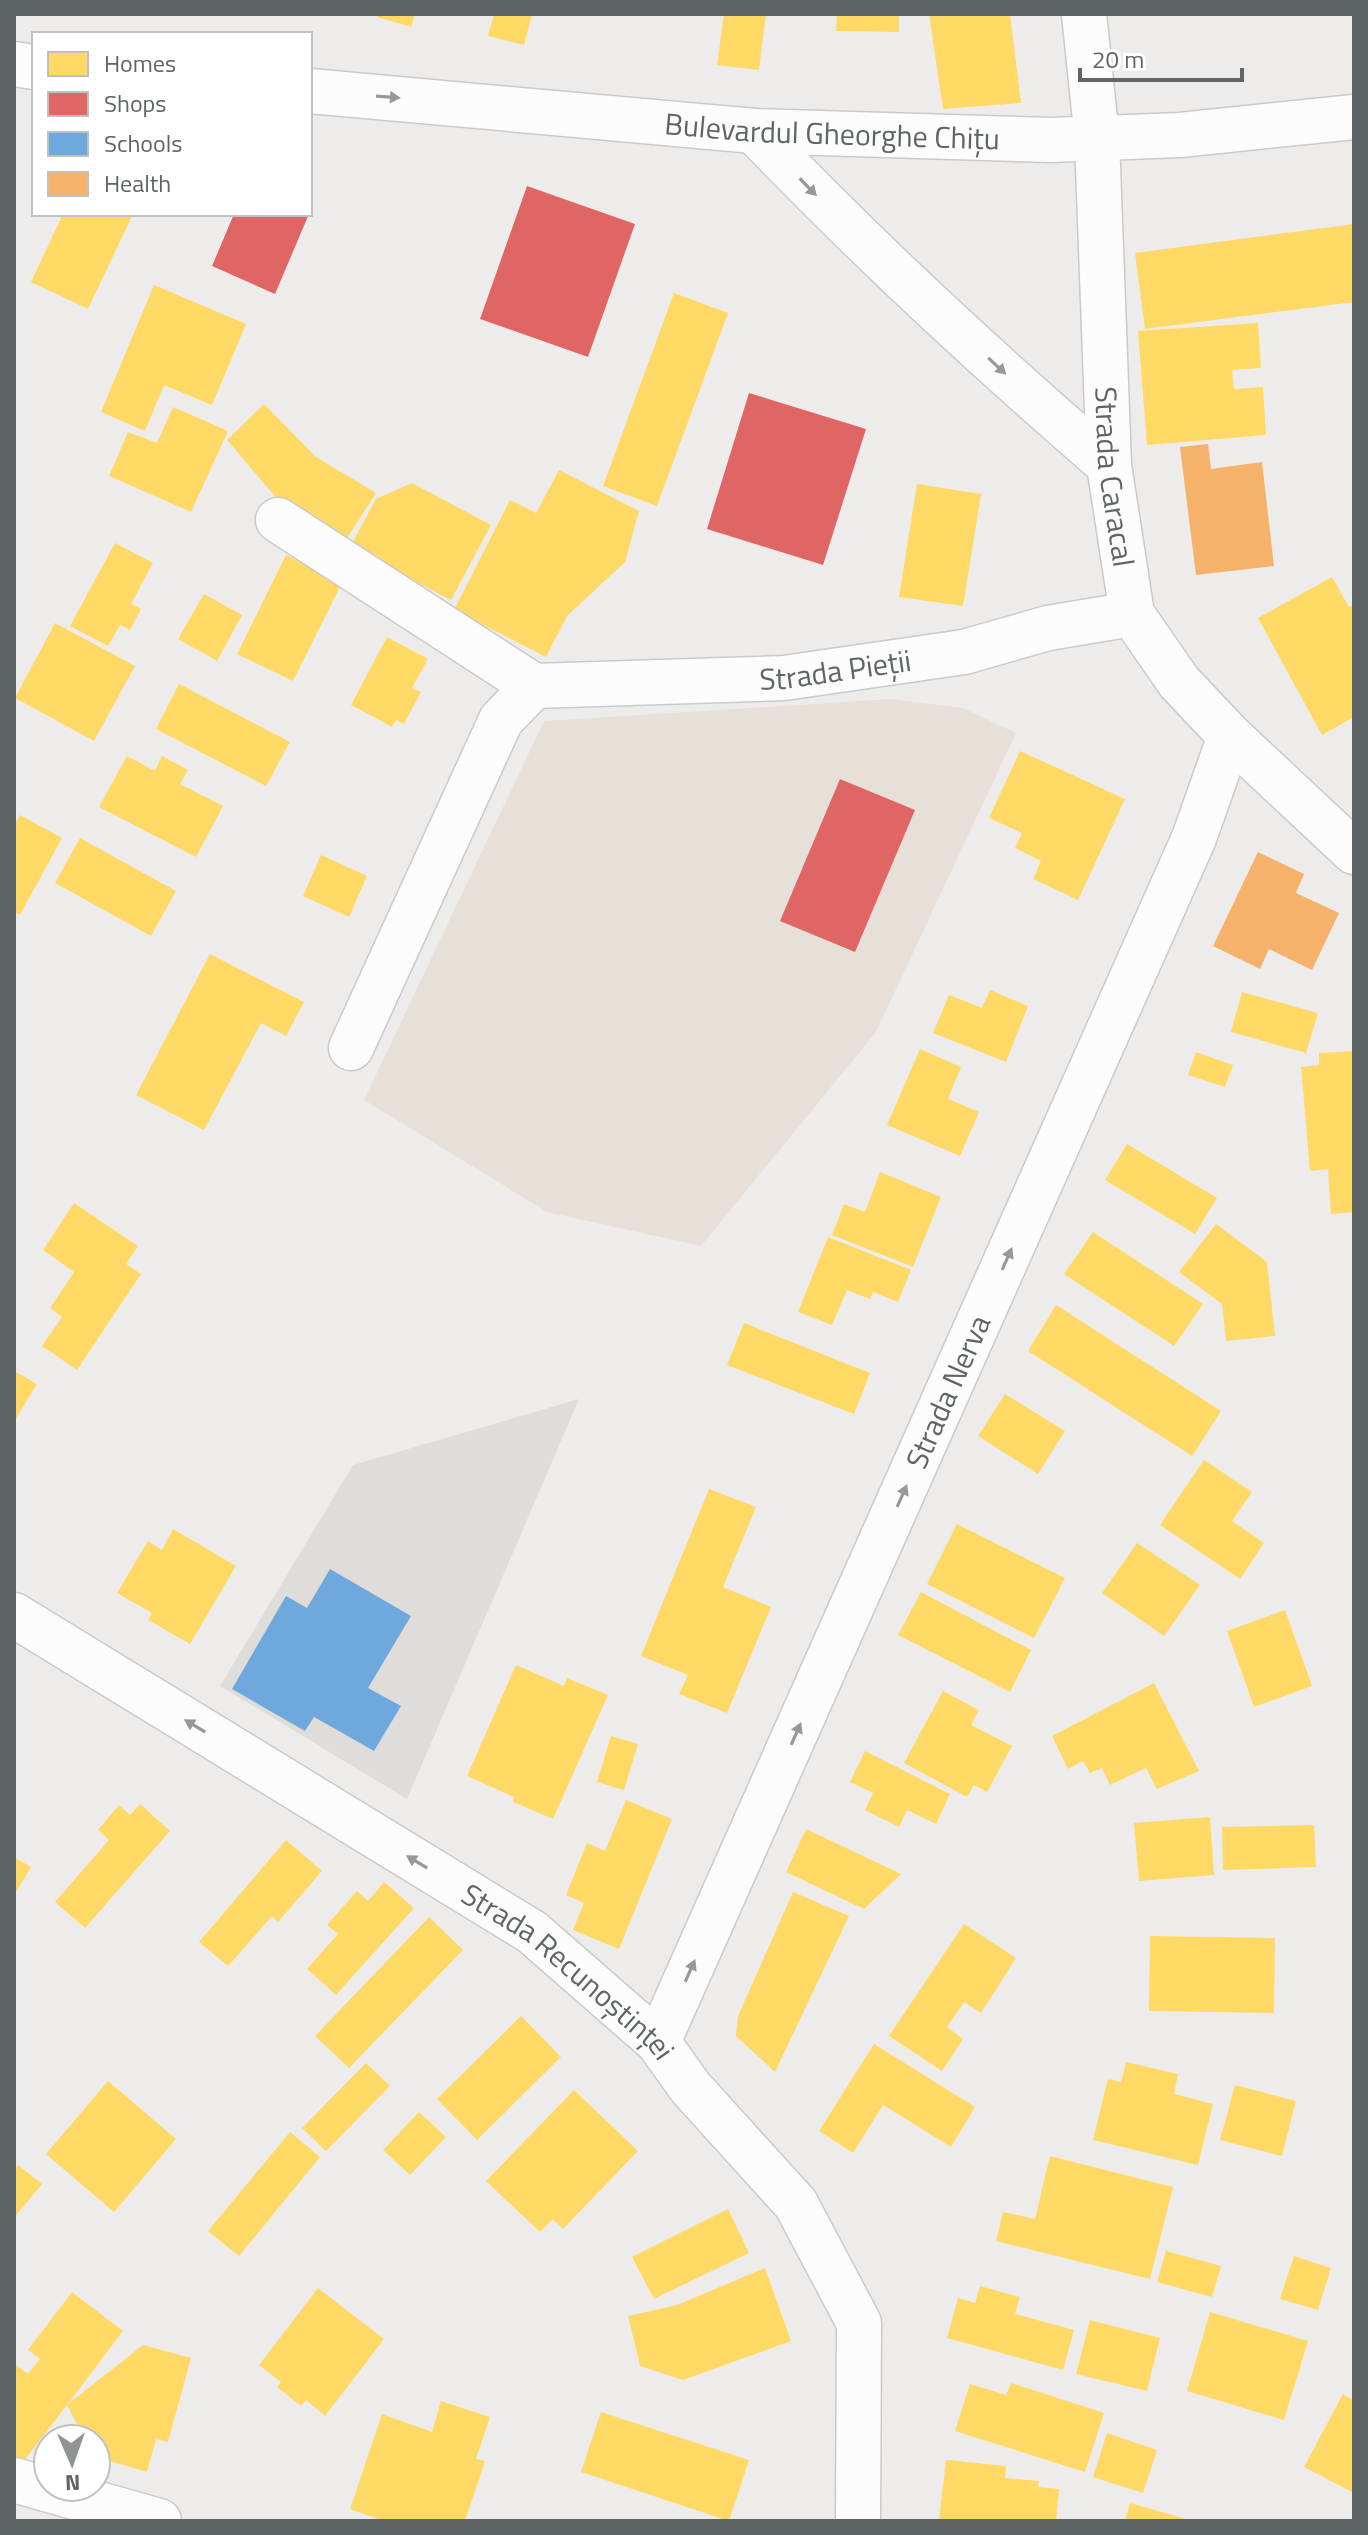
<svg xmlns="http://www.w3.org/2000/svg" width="1368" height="2535" font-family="'Titillium Web',sans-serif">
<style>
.commercial{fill:#e7e0d8}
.education{fill:#e0dcda}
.homes{fill:#ffd966}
.shops{fill:#e06666}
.schools{fill:#6fa8dc}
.health{fill:#f6b26b}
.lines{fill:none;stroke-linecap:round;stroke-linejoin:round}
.minor-casing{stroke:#cbcaca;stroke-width:47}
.tertiary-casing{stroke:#cbcaca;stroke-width:47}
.secondary-casing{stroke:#cacaca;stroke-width:47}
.minor{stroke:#fcfcfc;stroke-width:44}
.tertiary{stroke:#fcfcfc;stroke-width:44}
.secondary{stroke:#fcfcfc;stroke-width:44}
.oneway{fill:#96999b}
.labels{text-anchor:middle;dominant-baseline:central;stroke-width:8;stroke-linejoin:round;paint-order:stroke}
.street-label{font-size:30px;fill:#5f6467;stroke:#fff}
</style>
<rect width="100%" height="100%" fill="#eeecea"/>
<path class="commercial" d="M 890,699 L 963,708 L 1016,733 L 876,1032 L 701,1246 L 547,1212 L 364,1100 L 544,721 Z"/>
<path class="education" d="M 579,1399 L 407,1799 L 220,1686 L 353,1465 Z"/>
<path class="homes" d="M 378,14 L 415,14 L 411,27 L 377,17 Z
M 494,14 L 532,14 L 524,45 L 488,36 Z
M 724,14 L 766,14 L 759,70 L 717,65 Z
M 837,14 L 899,14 L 899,32 L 836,31 Z
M 929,14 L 1010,14 L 1021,103 L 943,109 Z
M 63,214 L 133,214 L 88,309 L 31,282 Z
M 1354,224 L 1354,302 L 1145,329 L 1135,253 Z
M 154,285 L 246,324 L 212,405 L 164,385 L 145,431 L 101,412 Z
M 674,293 L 728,313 L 657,506 L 603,486 Z
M 1258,323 L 1261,368 L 1232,370 L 1234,389 L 1263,387 L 1266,435 L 1147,445 L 1138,331 Z
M 264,404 L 316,457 L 376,493 L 344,543 L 284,507 L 227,440 Z
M 173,407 L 228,431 L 191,512 L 109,476 L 128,432 L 157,443 Z
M 559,470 L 639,511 L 625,562 L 567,616 L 546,657 L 454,610 L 510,500 L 536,513 Z
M 412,483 L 491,525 L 451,600 L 350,547 L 376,499 Z
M 917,484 L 981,494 L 963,606 L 899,597 Z
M 115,543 L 153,563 L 131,604 L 141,609 L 130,630 L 120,625 L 108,646 L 70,626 Z
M 286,555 L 342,583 L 293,681 L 237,654 Z
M 1332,577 L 1349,607 L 1354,605 L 1354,717 L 1322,735 L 1258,618 Z
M 204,594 L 242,615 L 217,661 L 178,639 Z
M 55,623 L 135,666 L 94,741 L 15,698 Z
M 387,637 L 428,659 L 412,688 L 421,692 L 404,724 L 396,720 L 392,727 L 351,705 Z
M 179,684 L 290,742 L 266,786 L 156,729 Z
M 1020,751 L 1125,799 L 1078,900 L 1033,879 L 1041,861 L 1015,848 L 1022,833 L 989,818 Z
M 127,756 L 155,771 L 162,756 L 188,770 L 180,784 L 223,806 L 196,857 L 99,807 Z
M 20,815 L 62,838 L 20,915 L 14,912 L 14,826 Z
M 80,838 L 176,891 L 151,936 L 55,883 Z
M 321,855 L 367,876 L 349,917 L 303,896 Z
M 210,954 L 304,1002 L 286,1036 L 261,1023 L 204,1130 L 136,1095 Z
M 990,990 L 1028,1006 L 1006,1062 L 933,1033 L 949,995 L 982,1008 Z
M 1242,992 L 1318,1013 L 1306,1053 L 1231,1032 Z
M 920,1049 L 961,1067 L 948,1099 L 979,1112 L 960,1156 L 887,1125 Z
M 1354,1051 L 1354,1212 L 1331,1214 L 1328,1169 L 1310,1171 L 1301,1067 L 1319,1065 L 1319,1053 Z
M 1196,1052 L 1233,1065 L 1225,1087 L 1188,1075 Z
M 1127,1144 L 1217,1198 L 1195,1234 L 1105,1180 Z
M 880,1172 L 941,1197 L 913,1267 L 832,1235 L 844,1204 L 865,1212 Z
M 74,1203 L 138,1246 L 126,1264 L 141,1274 L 77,1370 L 42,1346 L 62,1317 L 50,1308 L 74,1272 L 43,1250 Z
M 1216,1224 L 1267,1262 L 1275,1336 L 1226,1341 L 1222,1304 L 1179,1272 Z
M 1093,1232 L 1203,1304 L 1174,1346 L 1064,1274 Z
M 828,1237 L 911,1270 L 898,1302 L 873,1292 L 870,1299 L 847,1290 L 832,1325 L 798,1312 Z
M 1056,1305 L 1221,1411 L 1192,1456 L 1028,1351 Z
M 744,1323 L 870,1373 L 854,1414 L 727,1365 Z
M 14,1371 L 37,1384 L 14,1422 Z
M 1005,1394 L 1065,1431 L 1038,1474 L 978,1436 Z
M 1204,1460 L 1252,1492 L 1232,1521 L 1264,1543 L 1240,1579 L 1160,1525 Z
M 709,1489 L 756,1507 L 723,1587 L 771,1607 L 727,1713 L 679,1694 L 688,1675 L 641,1656 Z
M 957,1524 L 1065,1578 L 1034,1638 L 927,1584 Z
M 173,1529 L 236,1566 L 190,1644 L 148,1620 L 152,1613 L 117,1593 L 148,1541 L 162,1550 Z
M 1137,1543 L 1200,1585 L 1164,1636 L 1102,1593 Z
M 921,1592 L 1031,1650 L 1010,1692 L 898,1635 Z
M 1285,1610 L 1312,1686 L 1254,1707 L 1227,1631 Z
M 516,1665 L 564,1686 L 567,1678 L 608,1695 L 553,1819 L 513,1802 L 514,1797 L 467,1776 Z
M 1154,1683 L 1199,1771 L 1157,1789 L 1146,1768 L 1110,1785 L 1102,1768 L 1090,1773 L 1083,1761 L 1068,1769 L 1052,1736 Z
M 943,1691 L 979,1710 L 971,1725 L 1012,1746 L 987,1792 L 974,1785 L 967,1797 L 904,1763 Z
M 611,1736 L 638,1744 L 624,1790 L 597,1782 Z
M 865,1751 L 950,1794 L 936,1824 L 907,1810 L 899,1827 L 865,1810 L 873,1793 L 850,1782 Z
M 626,1800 L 672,1819 L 619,1949 L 573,1930 L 584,1903 L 566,1895 L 587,1843 L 605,1851 Z
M 140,1804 L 170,1831 L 85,1928 L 55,1902 L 109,1840 L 98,1830 L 119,1805 L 130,1815 Z
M 1210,1817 L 1214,1875 L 1139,1881 L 1134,1823 Z
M 1314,1825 L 1316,1867 L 1223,1870 L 1222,1827 Z
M 806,1829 L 901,1874 L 864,1909 L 786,1872 Z
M 286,1840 L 322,1871 L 278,1922 L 272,1916 L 228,1966 L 199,1942 Z
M 14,1857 L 31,1867 L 14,1895 Z
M 384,1882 L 414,1908 L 336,1995 L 307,1969 L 338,1934 L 327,1925 L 357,1891 L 368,1901 Z
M 793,1892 L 849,1916 L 775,2072 L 736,2036 L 738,2016 Z
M 429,1917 L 463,1950 L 349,2068 L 315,2036 Z
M 964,1924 L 1016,1958 L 981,2013 L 964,2002 L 947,2027 L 963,2039 L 942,2071 L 889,2036 Z
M 1150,1936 L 1275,1938 L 1274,2013 L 1149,2011 Z
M 521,2016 L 561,2057 L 477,2140 L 437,2099 Z
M 874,2044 L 975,2107 L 951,2147 L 883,2105 L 853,2153 L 819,2131 Z
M 1126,2062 L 1178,2074 L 1174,2094 L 1213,2104 L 1198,2165 L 1093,2140 L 1108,2079 L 1121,2082 Z
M 366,2063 L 390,2086 L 326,2151 L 302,2128 Z
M 108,2081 L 176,2139 L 114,2212 L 46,2154 Z
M 1235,2085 L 1296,2101 L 1282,2156 L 1220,2140 Z
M 574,2090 L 638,2151 L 563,2229 L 553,2219 L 540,2232 L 486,2181 Z
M 419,2112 L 446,2137 L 410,2175 L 383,2150 Z
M 290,2132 L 320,2157 L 239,2256 L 208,2231 Z
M 1050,2156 L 1173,2187 L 1150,2279 L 996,2241 L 1003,2212 L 1035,2219 Z
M 18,2165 L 42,2184 L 14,2218 L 14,2169 Z
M 728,2209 L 749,2253 L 654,2299 L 632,2257 Z
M 1166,2251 L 1221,2266 L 1212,2297 L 1157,2282 Z
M 1294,2256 L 1331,2268 L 1318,2310 L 1280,2299 Z
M 765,2268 L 791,2341 L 683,2380 L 640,2366 L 628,2316 L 677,2305 Z
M 980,2286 L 1020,2297 L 1015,2314 L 1074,2330 L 1063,2370 L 947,2338 L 958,2298 L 975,2303 Z
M 318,2288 L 384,2339 L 325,2416 L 306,2400 L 301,2406 L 277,2387 L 281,2382 L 259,2365 Z
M 72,2292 L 123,2331 L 67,2405 L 143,2345 L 191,2358 L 168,2442 L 156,2439 L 147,2472 L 96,2457 L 96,2439 L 85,2439 L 67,2405 L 20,2466 L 14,2464 L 14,2367 L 16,2365 L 28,2374 L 40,2359 L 28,2350 Z
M 1210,2312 L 1308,2341 L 1284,2420 L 1187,2391 Z
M 1090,2320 L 1160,2338 L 1147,2391 L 1076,2374 Z
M 1011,2383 L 1104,2413 L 1085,2472 L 955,2431 L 970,2384 L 1006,2395 Z
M 1343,2394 L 1354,2401 L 1354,2493 L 1304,2467 Z
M 441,2401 L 490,2417 L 476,2459 L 485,2461 L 465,2521 L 384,2521 L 350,2509 L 382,2414 L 432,2432 Z
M 601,2412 L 749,2460 L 729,2521 L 581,2472 Z
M 1107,2433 L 1157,2450 L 1143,2493 L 1093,2477 Z
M 946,2460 L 1006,2466 L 1005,2478 L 1039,2481 L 1038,2487 L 1059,2489 L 1056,2521 L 939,2521 Z
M 1130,2503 L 1190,2520 L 1190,2521 L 1125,2521 Z"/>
<path class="shops" d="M 527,186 L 635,224 L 588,357 L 480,319 Z
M 234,214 L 309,214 L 275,294 L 212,266 Z
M 749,393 L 866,429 L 823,565 L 707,529 Z
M 840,779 L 915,810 L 855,952 L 780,921 Z"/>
<path class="schools" d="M 330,1569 L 411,1616 L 368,1688 L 401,1706 L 374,1751 L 314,1717 L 305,1731 L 232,1689 L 286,1596 L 307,1608 Z"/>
<path class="health" d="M 1208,444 L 1211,469 L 1262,462 L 1274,566 L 1196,575 L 1180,447 Z
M 1258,852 L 1304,874 L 1296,893 L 1339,913 L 1312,970 L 1269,949 L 1260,969 L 1213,946 Z"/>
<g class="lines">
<defs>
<g id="minor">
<path d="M 278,520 L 534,686"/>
<path id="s1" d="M 351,1048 L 501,720 L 534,686 L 784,678 L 964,652 L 1048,628 L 1132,614"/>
<path id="s2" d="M 14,1615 L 532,1932 L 658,2042 L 690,2087 L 796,2204 L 859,2323 L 858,2521"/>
<path id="s3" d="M 658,2042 L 1194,838 L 1230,736"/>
</g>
<path id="tertiary" d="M 14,2480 L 159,2521"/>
<g id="secondary">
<path id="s4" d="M 1084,14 L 1097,139 L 1109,465 L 1132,614 L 1179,682 L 1230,736 L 1354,852"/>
<path d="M 14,64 L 34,67"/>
<path id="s5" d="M 310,91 L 754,131 L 1051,140 L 1180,135 L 1354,117"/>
<path d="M 754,131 C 866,248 986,359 1109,465"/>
</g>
</defs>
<use href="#minor" class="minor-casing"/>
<use href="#tertiary" class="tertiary-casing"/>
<use href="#secondary" class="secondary-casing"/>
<use href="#minor" class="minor"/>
<use href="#tertiary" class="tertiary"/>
<use href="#secondary" class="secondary"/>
</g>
<defs><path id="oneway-solid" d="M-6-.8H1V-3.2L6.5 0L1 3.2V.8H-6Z" transform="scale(2)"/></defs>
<g class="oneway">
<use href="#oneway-solid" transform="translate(388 97) rotate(4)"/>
<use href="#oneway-solid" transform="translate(808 187) rotate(46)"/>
<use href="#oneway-solid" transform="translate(997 366) rotate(43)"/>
<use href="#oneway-solid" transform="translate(1007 1259) rotate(-66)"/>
<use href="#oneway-solid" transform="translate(902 1496) rotate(-66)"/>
<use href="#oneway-solid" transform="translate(195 1726) rotate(-149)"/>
<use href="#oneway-solid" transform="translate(796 1734) rotate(-66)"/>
<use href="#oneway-solid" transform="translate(417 1862) rotate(-149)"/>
<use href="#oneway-solid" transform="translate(690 1971) rotate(-66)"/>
</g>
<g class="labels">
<g class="street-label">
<text stroke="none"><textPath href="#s5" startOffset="524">Bulevardul Gheorghe Chițu</textPath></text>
<text stroke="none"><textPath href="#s4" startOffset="464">Strada Caracal</textPath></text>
<text stroke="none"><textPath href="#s1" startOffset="710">Strada Pieții</textPath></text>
<text stroke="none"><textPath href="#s3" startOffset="712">Strada Nerva</textPath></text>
<text stroke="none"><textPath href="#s2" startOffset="660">Strada Recunoștinței</textPath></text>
</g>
</g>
<rect width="1368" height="2535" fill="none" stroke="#5f6467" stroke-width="32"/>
<rect x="32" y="32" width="280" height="184" fill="#ffffff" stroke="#bfc1c2" stroke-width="2"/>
<rect x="48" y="52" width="40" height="24" fill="#ffd966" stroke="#bfc1c2" stroke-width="2"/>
<text x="104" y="72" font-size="24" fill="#5f6467">Homes</text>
<rect x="48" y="92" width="40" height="24" fill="#e06666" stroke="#bfc1c2" stroke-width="2"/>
<text x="104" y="112" font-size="24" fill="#5f6467">Shops</text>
<rect x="48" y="132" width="40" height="24" fill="#6fa8dc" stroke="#bfc1c2" stroke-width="2"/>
<text x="104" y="152" font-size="24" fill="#5f6467">Schools</text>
<rect x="48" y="172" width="40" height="24" fill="#f6b26b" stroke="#bfc1c2" stroke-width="2"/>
<text x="104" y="192" font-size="24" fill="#5f6467">Health</text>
<g transform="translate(72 2463) rotate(178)"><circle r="38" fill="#ffffff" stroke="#bfc1c2" stroke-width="2"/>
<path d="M0-6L14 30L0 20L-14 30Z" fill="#919495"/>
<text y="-12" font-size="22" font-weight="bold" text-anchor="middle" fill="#5f6467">N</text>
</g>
<path d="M1080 68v12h162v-12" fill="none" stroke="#5f6467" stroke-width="4"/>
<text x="1092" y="68" font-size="24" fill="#5f6467" stroke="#ffffff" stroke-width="6" paint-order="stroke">20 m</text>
</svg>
